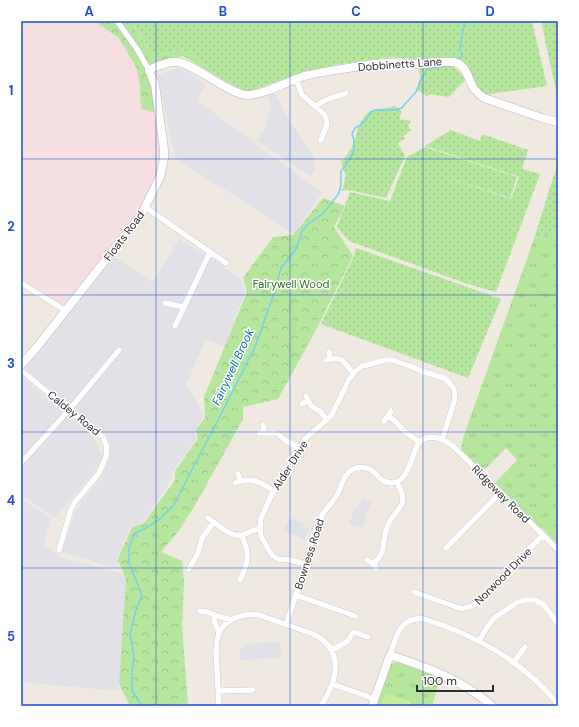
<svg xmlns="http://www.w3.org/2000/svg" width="579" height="727" font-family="'DM Sans',sans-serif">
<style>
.industrial{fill:#e3e1e8}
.medical{fill:#f5dfe0}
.grass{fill:url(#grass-dots)}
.forest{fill:url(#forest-crowns)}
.park{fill:url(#park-tufts)}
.pitch{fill:#c9ec9a}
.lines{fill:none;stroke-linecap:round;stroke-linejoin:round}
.stream{stroke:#75cff0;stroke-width:1.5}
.street-casing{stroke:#b4b7c1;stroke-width:6}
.secondary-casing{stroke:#b4b7c1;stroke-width:9}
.street{stroke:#fff;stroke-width:5.5}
.secondary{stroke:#fff;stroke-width:8}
.grid{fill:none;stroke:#1d4ed8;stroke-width:1;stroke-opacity:0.55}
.labels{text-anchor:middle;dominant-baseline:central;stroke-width:3;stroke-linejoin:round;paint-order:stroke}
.street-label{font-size:11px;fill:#2e2e2e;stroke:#fff}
.park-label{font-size:11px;fill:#2c6e1b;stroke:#fff}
.water-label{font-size:12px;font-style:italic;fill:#0d6fa3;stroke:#fff}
.neatline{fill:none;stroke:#1d4ed8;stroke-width:1.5}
.grid-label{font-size:13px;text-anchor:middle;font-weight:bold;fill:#1d4ed8}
</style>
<defs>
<pattern id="grass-dots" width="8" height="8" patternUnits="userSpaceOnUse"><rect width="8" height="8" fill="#b6e59e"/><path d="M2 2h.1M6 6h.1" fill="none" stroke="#9dc588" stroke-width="1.8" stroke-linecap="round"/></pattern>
<pattern id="forest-crowns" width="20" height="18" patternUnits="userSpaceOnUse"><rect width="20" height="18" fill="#b6e59e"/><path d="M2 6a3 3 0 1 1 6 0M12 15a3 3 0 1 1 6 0" fill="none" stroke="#9dc588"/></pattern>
<pattern id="park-tufts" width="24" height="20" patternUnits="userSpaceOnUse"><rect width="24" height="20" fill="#b6e59e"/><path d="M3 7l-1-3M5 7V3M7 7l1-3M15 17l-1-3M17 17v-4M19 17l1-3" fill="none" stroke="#9dc588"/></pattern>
</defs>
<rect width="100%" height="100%" fill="#efe9e1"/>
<path class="industrial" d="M 177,68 L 189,73 L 206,84 L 197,100 L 322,193 L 294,234 L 175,158 L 158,75 Z
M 274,92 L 289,119 L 314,157 L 315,172 L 310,176 L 256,140 L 264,132 L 271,107 L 267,94 Z
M 179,239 L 219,263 L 242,281 L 245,292 L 224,347 L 206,339 L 186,385 L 203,413 L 202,420 L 194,432 L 196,439 L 172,472 L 172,479 L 143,522 L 131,526 L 116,561 L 120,569 L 62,552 L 75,513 L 81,503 L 103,475 L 110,455 L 110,449 L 107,440 L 78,413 L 27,370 L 27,364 L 86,291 L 115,257 L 152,282 Z
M 21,376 L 93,437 L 103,457 L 93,473 L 54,518 L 21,494 Z
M 362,498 L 371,501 L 362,528 L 349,524 L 355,508 L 358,509 Z
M 21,499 L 51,518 L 44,544 L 60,557 L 121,573 L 127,580 L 118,691 L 21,682 Z
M 291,518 L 304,523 L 303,526 L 309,528 L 305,539 L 283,531 Z
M 280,642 L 281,658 L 240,660 L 240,648 L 243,648 L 243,644 Z"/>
<path class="medical" d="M 21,21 L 117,21 L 149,70 L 164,159 L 141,215 L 66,311 L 21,283 Z"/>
<path class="grass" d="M 141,21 L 532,21 L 547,86 L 483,95 L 467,69 L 430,60 L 390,57 L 335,65 L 295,75 L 248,92 L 226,82 L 189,53 L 180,50 L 155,55 L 134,27 Z
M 541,21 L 558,21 L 558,100 Z
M 446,65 C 457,67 459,71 465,80 L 449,97 L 429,94 L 428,97 L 418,90 L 418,84 L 420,78 L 419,68 Z
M 394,106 L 402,111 L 399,119 L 411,121 L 408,126 L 411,130 L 403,136 L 406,138 L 398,143 L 405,156 L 386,198 L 349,190 L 342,191 L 346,175 L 344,172 L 341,162 C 344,158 348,154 351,149 C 357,137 357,121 369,112 C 374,109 387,109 394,106 Z
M 451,130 L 480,141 L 482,134 L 528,150 L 522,169 L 540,174 L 496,292 L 468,284 L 349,241 L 337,227 L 350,192 L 390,201 L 407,157 L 425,147 L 517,177 L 510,198 L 421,168 L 511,199 L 519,177 L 425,146 Z
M 558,162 L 558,232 L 534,239 Z
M 356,248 L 501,299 L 468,378 L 321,324 L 354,256 Z"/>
<path class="forest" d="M 94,21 L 140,21 L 140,22 L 134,28 L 155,55 L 180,50 L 189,53 L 226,82 L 183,56 L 153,63 L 146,71 L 152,89 L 155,112 L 141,109 L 140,86 L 137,69 L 119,38 Z
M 323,198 L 345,206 L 334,227 L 353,256 L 317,328 L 278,399 L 243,407 L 243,419 L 194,507 L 178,532 L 161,552 L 182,561 L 184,582 L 182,625 L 188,706 L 130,706 L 119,684 L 126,580 L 121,566 L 117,561 L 132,527 L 144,523 L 175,480 L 175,471 L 198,439 L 196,430 L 205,418 L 204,397 L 247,292 L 243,278 L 273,237 L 293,235 Z"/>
<path class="park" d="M 558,232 L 558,545 L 543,529 L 539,527 L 495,483 L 517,460 L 506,448 L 483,471 L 462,451 L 461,448 L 462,442 L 470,418 L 534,239 Z
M 397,662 L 425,672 L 440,679 L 432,706 L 376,706 L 390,664 Z"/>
<path class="pitch" d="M 386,693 L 412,702 L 410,706 L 381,706 Z"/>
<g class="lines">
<path class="stream" d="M 457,61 L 462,56 L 460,47 L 465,21
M 142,706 L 132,691 L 132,672 L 134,658 L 130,634 L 136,610 L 142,595 L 129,563 L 129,548 L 135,533 L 148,527 L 160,519 L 173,506 L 214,428 L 255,347 L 273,296 L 281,268 L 296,249 L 302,231 L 308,224 L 321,215 L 330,205 L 339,193 L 341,185 L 341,171 C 351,160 358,148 352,134 L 355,128 L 361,125 L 365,121 L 371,112 L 375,110 L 393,110 L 402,108 L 405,104 L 416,92 L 421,80 L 427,69 L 449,65"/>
<defs>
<path id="street" d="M 117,21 L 137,49 L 149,70
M 296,79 L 302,95 L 323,113 L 326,118 L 327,124 L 321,140
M 316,107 C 325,98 334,98 346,93
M 145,207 L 210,252 L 226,263
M 21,283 L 66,311
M 165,303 L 184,307
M 175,326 L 210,252
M 329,352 L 330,359
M 326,360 C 345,356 342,361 353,373
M 21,370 L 69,410 L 103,437 L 107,447 L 106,457 L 99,473 L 75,502 L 71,509 L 59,550
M 306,396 L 312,407 L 320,411 L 327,420
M 302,404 L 308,401
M 388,416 L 396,422 L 404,431 L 419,442
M 384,421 L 388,416 L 391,411
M 263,425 L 264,433
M 259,433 L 277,433 L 285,440 L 299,448
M 21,463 L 69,410 L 119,350
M 238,474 L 240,481
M 235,483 C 250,476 261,482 274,491
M 208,518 C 217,524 229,537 242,535 C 248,534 253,529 260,529
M 446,548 L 500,493
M 367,560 L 373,564 L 376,568
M 305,564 L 290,560 L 278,559 L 272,555 L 268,549 L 261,536 L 260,526 L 261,518 L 272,494 L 284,478 L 294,456 L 306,438 L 331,416 L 345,388 L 349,379 L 356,371 L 362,366 L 367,365 L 385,360 L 392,360 L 415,368 L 421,371 L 444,378 L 449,382 L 454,389 L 455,399 L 442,440
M 373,564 C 389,550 380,542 388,525 C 391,517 398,511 402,504 C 404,495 400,489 397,482
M 189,569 L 198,553 L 202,538 L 214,522
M 240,580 C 244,571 249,560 247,551 C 246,545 243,540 242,535
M 414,592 L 459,608 C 466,609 471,607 477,603 L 543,535
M 296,595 L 355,616
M 200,611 L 207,612 L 217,616 L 232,620
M 215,615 L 214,620 L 219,633
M 286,624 C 295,600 302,576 309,552 C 312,541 314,529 319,520 C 324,510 332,504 337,495 C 342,487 342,477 350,471 C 357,466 368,466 375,473 C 377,475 379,478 381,479 C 388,485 398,484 403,477 C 410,469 413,454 418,444 C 428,431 444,439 454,447 L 558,550
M 479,641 L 487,627 L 494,618 L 518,602 L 525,600 L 535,600 L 544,605 L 558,624
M 332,650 L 348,641 L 353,632 L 368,637
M 390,655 C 396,637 400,616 424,619 C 478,636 522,661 558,704
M 514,662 L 525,647
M 332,684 L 375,699
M 218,691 L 253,690
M 219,706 L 216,652 C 216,646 217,639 219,633 C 226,618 244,613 259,615 L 313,634 C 346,650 337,681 321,706"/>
<path id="secondary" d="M 21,365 L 37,347 L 141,215 L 160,177 L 164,159 L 164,149 L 155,85 L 149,70 C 156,66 171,61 178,62 C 192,65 211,79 224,86 C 231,90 238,94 246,95 C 264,95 286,82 304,76 C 320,72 337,70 354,67 C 368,65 383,62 396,63 C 404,63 410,64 418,64 C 427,63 449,60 457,63 C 467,67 468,79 473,87 C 476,92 480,95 484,98 L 542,118 L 558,122
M 372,706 L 390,655 C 420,665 449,675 475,693 C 481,697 487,701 492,706"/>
</defs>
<use href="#street" class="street-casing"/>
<use href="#secondary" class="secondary-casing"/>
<use href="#street" class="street"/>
<use href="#secondary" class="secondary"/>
</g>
<path class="grid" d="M 156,21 L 156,706M 290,21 L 290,706M 423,21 L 423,706M 21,159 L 558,159M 21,295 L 558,295M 21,432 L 558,432M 21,568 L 558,568"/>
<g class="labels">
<g class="street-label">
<text transform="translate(400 64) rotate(-4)">Dobbinetts Lane</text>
<text transform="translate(124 236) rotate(-53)">Floats Road</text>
<text transform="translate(74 413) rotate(39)">Caldey Road</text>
<text transform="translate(290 465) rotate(-58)">Alder Drive</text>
<text transform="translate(501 494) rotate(45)">Ridgeway Road</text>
<text transform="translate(309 554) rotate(-72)">Bowness Road</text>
<text transform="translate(503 576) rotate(-45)">Norwood Drive</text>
</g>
<g class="park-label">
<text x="291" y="284">Fairywell Wood</text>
</g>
<g class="water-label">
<text transform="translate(233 367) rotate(-65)">Fairywell Brook</text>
</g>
</g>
<rect width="579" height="727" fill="none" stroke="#ffffff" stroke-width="44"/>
<path d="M417 685v6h76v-6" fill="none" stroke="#2e2e2e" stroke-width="2"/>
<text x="423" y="685" font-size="12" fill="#2e2e2e" stroke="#ffffff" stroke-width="3" paint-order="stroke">100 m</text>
<rect x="22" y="22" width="535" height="683" class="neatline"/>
<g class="grid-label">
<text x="89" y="16">A</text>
<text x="223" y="16">B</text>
<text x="356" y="16">C</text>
<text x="490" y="16">D</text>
<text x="11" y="95">1</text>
<text x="11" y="231">2</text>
<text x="11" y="368">3</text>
<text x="11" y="505">4</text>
<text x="11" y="641">5</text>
</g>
</svg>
